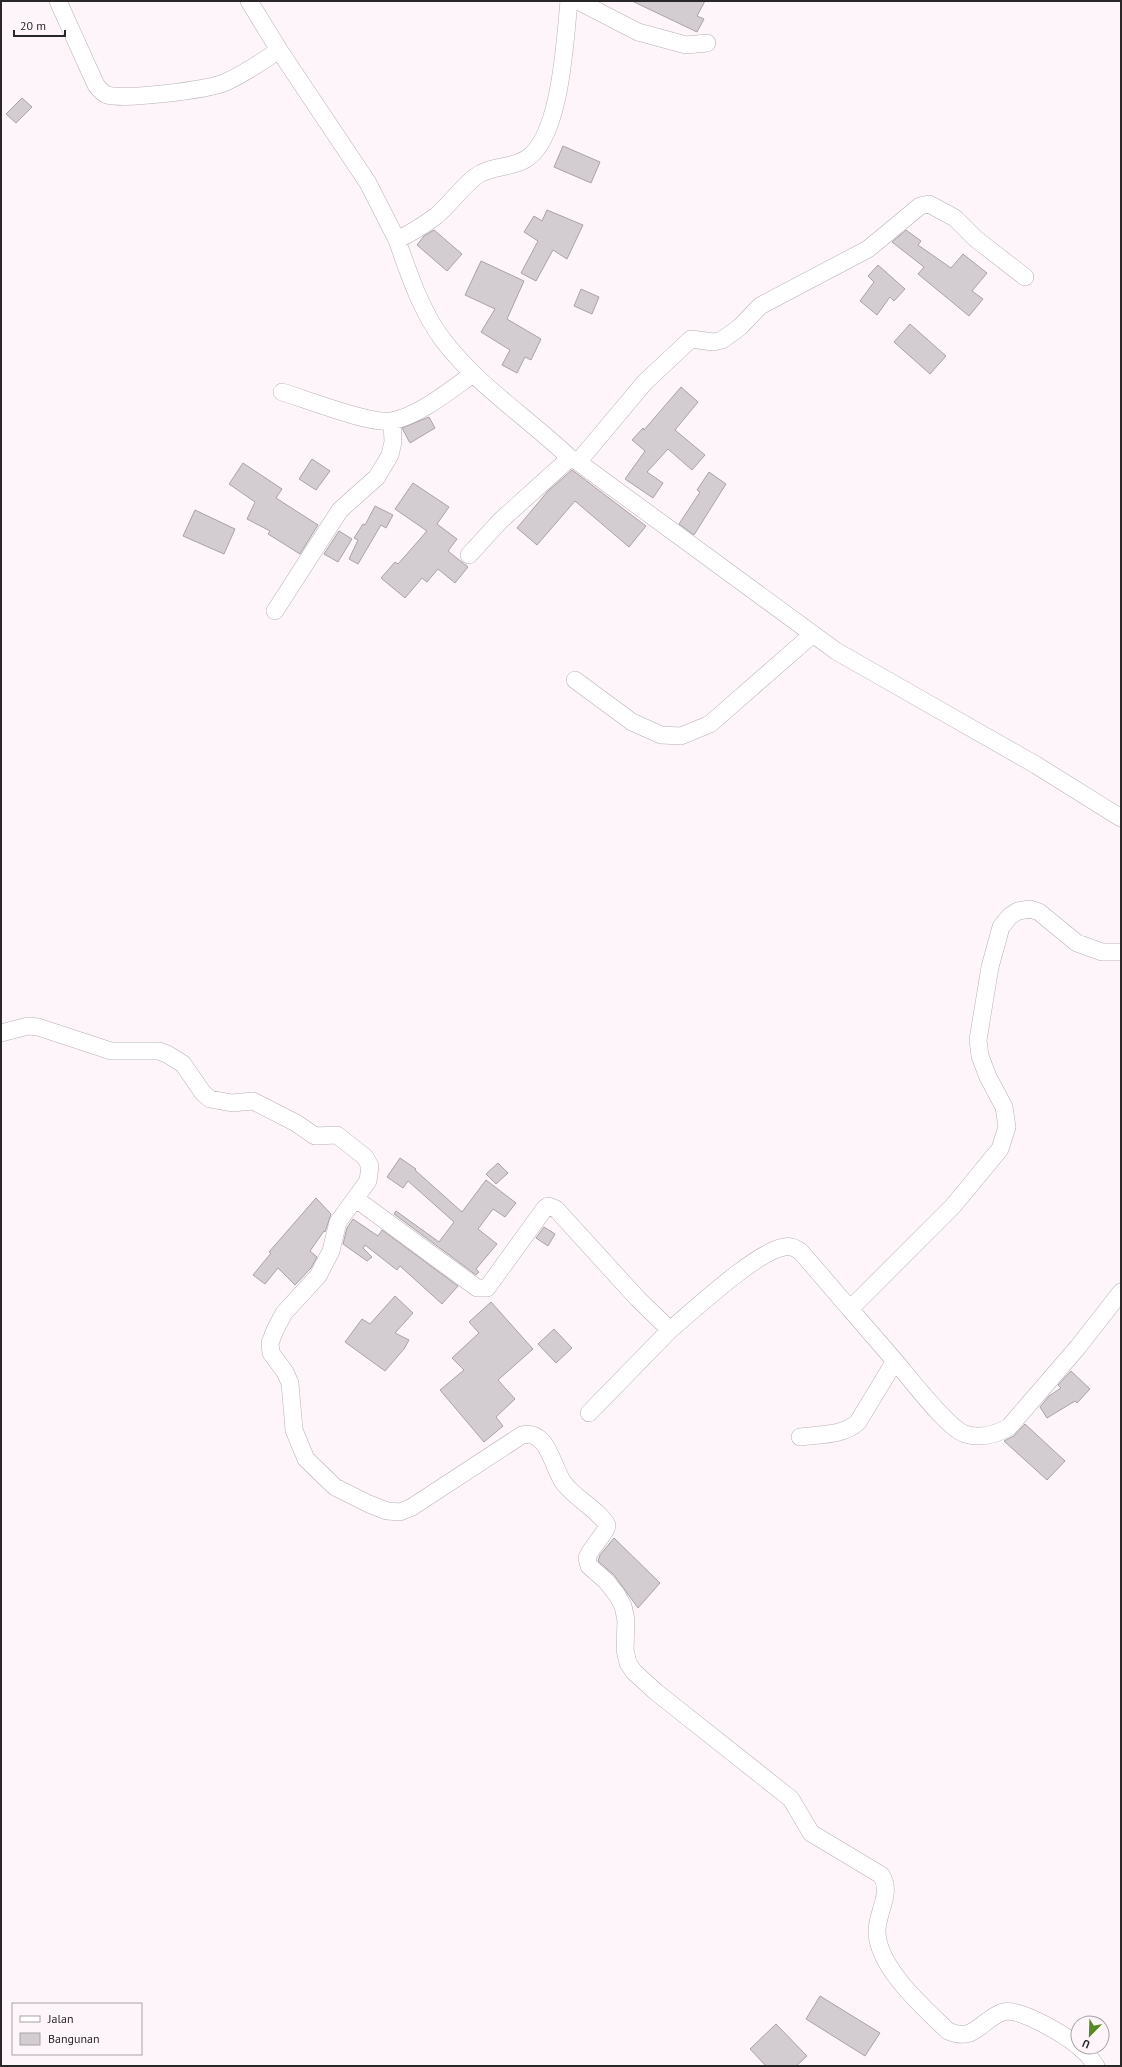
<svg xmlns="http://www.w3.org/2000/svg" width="1122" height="2067" font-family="'PT Sans',sans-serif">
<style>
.building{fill:#d3ccd0;stroke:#aaa2a6}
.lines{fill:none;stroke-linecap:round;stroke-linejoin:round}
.street-casing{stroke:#b7b0b4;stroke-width:18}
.street{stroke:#fff;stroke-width:17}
</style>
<rect width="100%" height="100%" fill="#fdf5f9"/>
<path class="building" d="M 632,1 L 705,1 L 697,16 L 704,19 L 697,32 Z
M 22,98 L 32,107 L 16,123 L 6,114 Z
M 563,146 L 600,162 L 591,183 L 554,167 Z
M 547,210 L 583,225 L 567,259 L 553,250 L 536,281 L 521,273 L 538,241 L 524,232 L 534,216 L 542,221 Z
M 434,230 L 462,254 L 447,271 L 417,245 L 424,236 Z
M 906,230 L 921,241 L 918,245 L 951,268 L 963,254 L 987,273 L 972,291 L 983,299 L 969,316 L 918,274 L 924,267 L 892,242 Z
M 481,261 L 524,281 L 507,319 L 541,339 L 531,360 L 525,357 L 517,373 L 502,365 L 510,350 L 481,332 L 495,309 L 465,295 Z
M 878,265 L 905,289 L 894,301 L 890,297 L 877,315 L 860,301 L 874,282 L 868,276 Z
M 581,289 L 599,297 L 592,314 L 574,306 Z
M 910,324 L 946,356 L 930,374 L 894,342 Z
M 681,387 L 698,402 L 675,430 L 705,455 L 692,470 L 668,449 L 647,472 L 663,483 L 653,498 L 625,479 L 645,451 L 632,440 L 643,428 L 644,430 Z
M 429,417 L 435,428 L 410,443 L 402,428 Z
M 312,459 L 330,471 L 316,490 L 299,479 Z
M 243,463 L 282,489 L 276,498 L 318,525 L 300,554 L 268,534 L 270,531 L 247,519 L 255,502 L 229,484 Z
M 572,470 L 646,526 L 629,547 L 575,501 L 537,545 L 517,528 L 548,491 Z
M 709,472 L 726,484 L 694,535 L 679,524 L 700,492 L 697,490 Z
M 413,483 L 449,507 L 437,524 L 457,539 L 448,551 L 468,567 L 455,583 L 438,569 L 427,582 L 422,578 L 405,598 L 381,578 L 395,562 L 398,564 L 427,531 L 395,509 Z
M 375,506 L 393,515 L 386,528 L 381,525 L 358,564 L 349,559 L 358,540 L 354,538 L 363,524 L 365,525 Z
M 195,510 L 235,529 L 224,554 L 183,536 Z
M 339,531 L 352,539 L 338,562 L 324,554 Z
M 400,1158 L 416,1169 L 415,1170 L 462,1212 L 486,1180 L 516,1203 L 505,1217 L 493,1209 L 478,1229 L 497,1244 L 476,1269 L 479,1272 L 476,1275 L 394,1214 L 396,1211 L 439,1242 L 454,1222 L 408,1181 L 403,1188 L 387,1177 Z
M 498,1163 L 508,1173 L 496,1184 L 486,1174 Z
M 316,1198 L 331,1214 L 325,1232 L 324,1231 L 310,1251 L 317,1257 L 311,1268 L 295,1285 L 278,1268 L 265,1284 L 253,1275 L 271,1253 L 269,1252 Z
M 353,1219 L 378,1236 L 382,1230 L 458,1286 L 442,1304 L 400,1266 L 397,1270 L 365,1245 L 363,1248 L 372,1257 L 367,1261 L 343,1244 L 347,1228 Z
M 544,1227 L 555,1234 L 548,1246 L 536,1238 Z
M 395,1296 L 413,1313 L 395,1333 L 409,1340 L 404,1349 L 385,1371 L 345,1342 L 362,1319 L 370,1324 Z
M 491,1302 L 533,1349 L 498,1380 L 515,1399 L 496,1417 L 503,1426 L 484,1442 L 440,1390 L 464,1370 L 452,1358 L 479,1333 L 469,1322 Z
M 554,1329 L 572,1348 L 556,1363 L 538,1344 Z
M 1071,1371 L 1090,1389 L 1077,1403 L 1075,1401 L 1047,1418 L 1040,1407 L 1049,1396 L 1061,1388 L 1058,1385 Z
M 1025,1424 L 1065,1461 L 1047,1480 L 1004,1441 L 1014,1436 Z
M 614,1538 L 660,1583 L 638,1608 L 614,1575 L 598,1561 L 600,1555 Z
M 820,1996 L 880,2033 L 865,2056 L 806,2019 Z
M 776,2024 L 807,2056 L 796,2066 L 766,2066 L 750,2049 Z"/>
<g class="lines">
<defs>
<path id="street" d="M 58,1 L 96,85 C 99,89 102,93 107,95 C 126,100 208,90 226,82 C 245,73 262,62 279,50 L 368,183 L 397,240
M 249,1 L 279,50
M 569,1 C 565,39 561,138 526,159 C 510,169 490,165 475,177 C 461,188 450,204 436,216 C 424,225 411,233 397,240 C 409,274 421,311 443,340 C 478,386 528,418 570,458 L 578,462 L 836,651 L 1036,765 L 1121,818
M 578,1 L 638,32 L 686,45 L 707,43
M 282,392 C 305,399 372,425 391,421 C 419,416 450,390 473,374
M 578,462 L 645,382 L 691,339 L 713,342 L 722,340 L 740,327 L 760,306 L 868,249 L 920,206 L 929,204 L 955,218 L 976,239 L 1025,277
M 469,555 L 500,521 L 570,458
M 275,611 L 340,510 L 377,477 L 390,455 L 393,442 L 392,421
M 575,680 L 632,722 L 661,735 L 681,736 L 710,724 L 813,634
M 1,1033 L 28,1026 L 38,1027 L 111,1051 L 159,1051 L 167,1054 L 183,1064 L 203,1093 L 210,1099 L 232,1103 L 253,1101 L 296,1123 L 315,1136 L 337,1135 L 365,1157 L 370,1166 L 368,1181 L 338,1222 L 331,1251 L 318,1276 L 284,1313 L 275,1330 L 270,1343 L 271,1353 L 285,1372 L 290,1383 L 294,1430 L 306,1459 L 335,1487 L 369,1504 L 387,1511 L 400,1512 L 412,1507 L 522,1435 C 548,1429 552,1466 563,1482 C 573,1497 600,1511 607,1525 C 606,1534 590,1548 587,1558 L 589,1566 L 606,1581 L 617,1595 L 623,1606 L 626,1620 L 625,1650 L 628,1663 L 634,1672 L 656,1692 L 791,1799 L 811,1833 L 881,1875 C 893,1892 877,1912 877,1931 C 877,1967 924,2008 948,2031 C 975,2043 980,2020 1003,2012 C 1019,2007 1065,2035 1078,2046
M 356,1199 L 477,1288 L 487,1288 L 545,1208 L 548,1206 L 556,1209 L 638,1299 L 670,1330 C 694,1310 757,1251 784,1247 C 791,1245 796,1248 801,1252 L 850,1309 L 953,1206 L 1000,1149 L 1007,1127 L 1004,1107 L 988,1077 L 980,1056 L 978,1040 L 990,967 L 1001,927 L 1010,916 L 1018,911 L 1030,909 L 1039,912 L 1077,943 L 1102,952 L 1121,952
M 895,1361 C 909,1377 947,1428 965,1434 C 981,1439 995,1435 1009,1427 L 1078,1347 L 1121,1292
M 589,1413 L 670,1330
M 800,1437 C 820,1434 843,1436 858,1422 L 895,1361 L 850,1309
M 1079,2047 L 1088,2055 L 1096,2066"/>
</defs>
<use href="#street" class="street-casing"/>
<use href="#street" class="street"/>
</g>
<rect width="1122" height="2067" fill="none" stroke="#2a2728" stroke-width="4"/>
<rect x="12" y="2003" width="130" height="52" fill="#fdf5f9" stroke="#a9a3a5"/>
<rect x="20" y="2016" width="20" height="6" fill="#ffffff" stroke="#a9a3a5"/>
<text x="48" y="2023" font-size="12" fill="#2a2728">Jalan</text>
<rect x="20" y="2033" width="20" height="12" fill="#d3ccd0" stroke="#a9a3a5"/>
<text x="48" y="2043" font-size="12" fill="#2a2728">Bangunan</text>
<g transform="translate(1090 2035) rotate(203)"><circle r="19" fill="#fdf5f9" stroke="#a9a3a5"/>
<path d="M0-3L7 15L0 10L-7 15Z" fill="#558a23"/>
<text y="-6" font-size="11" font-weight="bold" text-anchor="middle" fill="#2a2728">U</text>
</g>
<path d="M14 30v6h51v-6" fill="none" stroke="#2a2728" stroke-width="2"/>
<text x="20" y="30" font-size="12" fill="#2a2728" stroke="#fdf5f9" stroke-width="3" paint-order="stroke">20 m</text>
</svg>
